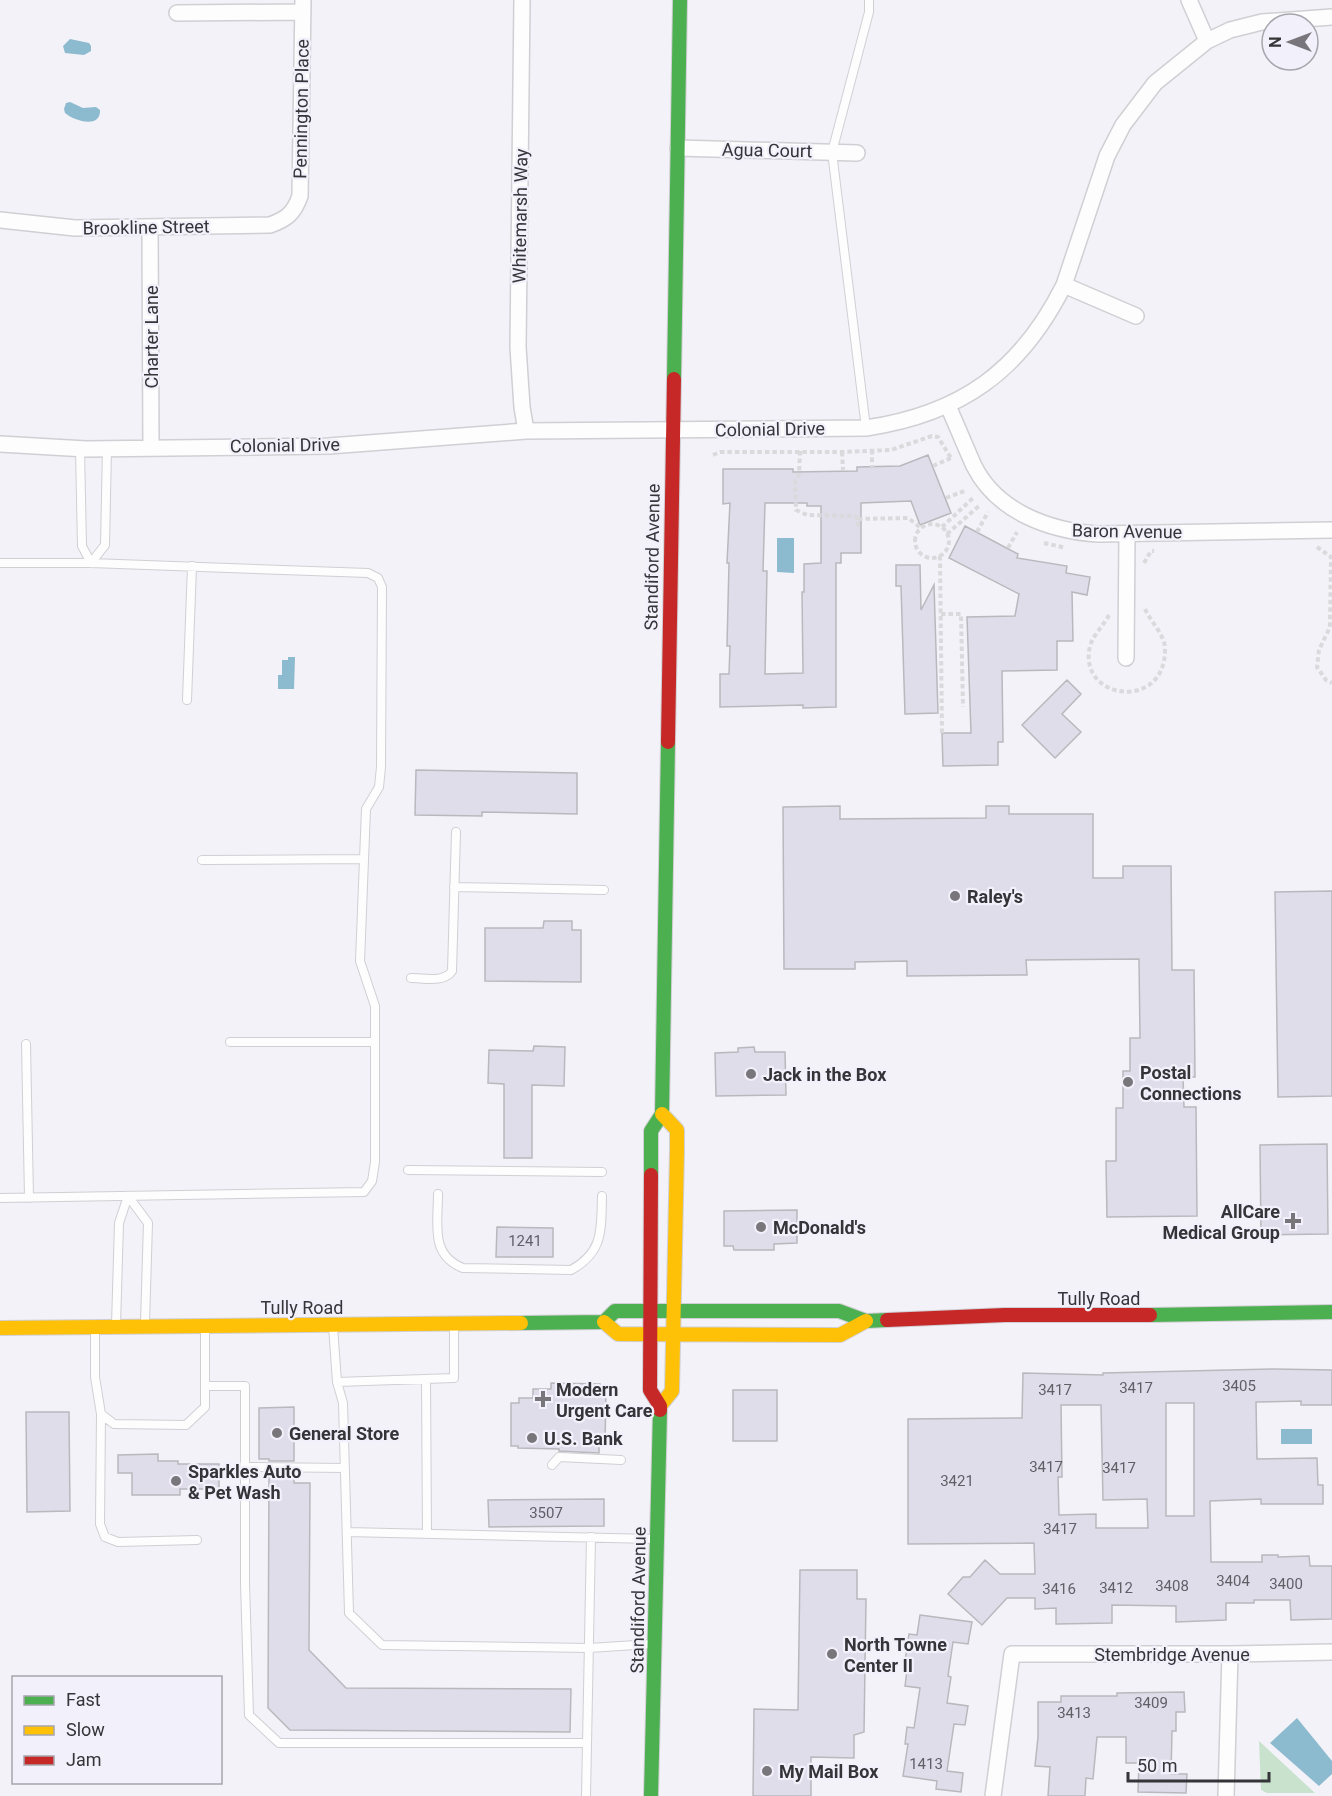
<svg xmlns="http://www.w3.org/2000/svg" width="1332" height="1796" font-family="Roboto,sans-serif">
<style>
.green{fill:#c9e2ce}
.water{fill:#8cbace}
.building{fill:#dfddea;stroke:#b9b8bd;stroke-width:1.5;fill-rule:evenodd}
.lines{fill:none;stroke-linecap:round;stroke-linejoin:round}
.lane-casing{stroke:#d0cfd3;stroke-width:10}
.street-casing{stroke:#d0cfd3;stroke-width:18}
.fast-casing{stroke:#d0cfd3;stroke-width:16}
.slow-casing{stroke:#d0cfd3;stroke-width:16}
.jam-casing{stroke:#d0cfd3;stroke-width:16}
.path{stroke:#dad9db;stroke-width:4;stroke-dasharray:4.5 3;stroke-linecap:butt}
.lane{stroke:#fdfdfe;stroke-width:8}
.street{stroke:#fdfdfe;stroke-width:15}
.fast{stroke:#4caf50;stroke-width:14}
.slow{stroke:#ffc107;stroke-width:14}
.jam{stroke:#c62828;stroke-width:14}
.poi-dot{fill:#78767b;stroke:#f2f0fa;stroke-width:2}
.labels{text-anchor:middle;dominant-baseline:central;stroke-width:4.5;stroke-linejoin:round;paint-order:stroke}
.number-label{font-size:15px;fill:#605f66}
.street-label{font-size:18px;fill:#353438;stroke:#f2f0fa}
.poi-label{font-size:18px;font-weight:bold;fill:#353438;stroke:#f2f0fa;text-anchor:start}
</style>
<rect width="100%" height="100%" fill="#f3f2f8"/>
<path class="green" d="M 1259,1741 L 1315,1793 L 1267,1793 L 1261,1790 Z"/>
<path class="water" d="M 70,39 L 89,43 L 91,46 L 91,51 L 84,55 L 65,53 L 63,46 Z
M 70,102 L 83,108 L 96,107 L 100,110 C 101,129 74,121 65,113 L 64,109 L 66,103 Z
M 777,538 L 794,538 L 794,573 L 777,572 Z
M 288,657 L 295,657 L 294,689 L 278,689 L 278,675 L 282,675 L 282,660 L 288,660 Z
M 1281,1429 L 1312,1429 L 1312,1444 L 1281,1444 Z
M 1297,1718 L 1332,1761 L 1332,1774 L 1319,1786 L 1270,1743 Z"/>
<path class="building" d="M 928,455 L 951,513 L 920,525 L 911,501 L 861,503 L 861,553 L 841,553 L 841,563 L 836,563 L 836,707 L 803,708 L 803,705 L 720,707 L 720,674 L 729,674 L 730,646 L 727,646 L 729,563 L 727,563 L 730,503 L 723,504 L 723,469 L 793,469 L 793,472 L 857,471 L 857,467 L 900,466 ZM 765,503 L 807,503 L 807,506 L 821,506 L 821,563 L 804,564 L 804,592 L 802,592 L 803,673 L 765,674 L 767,571 L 763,571 Z
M 965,526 L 1018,554 L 1017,558 L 1067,566 L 1066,573 L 1090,577 L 1087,595 L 1072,592 L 1073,641 L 1057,641 L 1057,670 L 1002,671 L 1003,742 L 998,742 L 998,765 L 943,766 L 942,733 L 971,733 L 967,617 L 1015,616 L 1019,594 L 949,558 Z
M 896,565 L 920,565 L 921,610 L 934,585 L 938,713 L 905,714 L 901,586 L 896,586 Z
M 1067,680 L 1081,694 L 1062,714 L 1081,732 L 1055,758 L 1022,725 Z
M 416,770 L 577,773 L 577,814 L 482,812 L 482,816 L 415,815 Z
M 840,806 L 840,819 L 986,818 L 986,806 L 1009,806 L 1009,814 L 1093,814 L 1093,878 L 1123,878 L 1123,866 L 1171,866 L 1172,970 L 1194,970 L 1195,1077 L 1183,1077 L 1184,1107 L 1196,1107 L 1197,1216 L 1107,1217 L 1106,1161 L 1116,1161 L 1116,1108 L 1123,1108 L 1123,1071 L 1130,1071 L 1130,1038 L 1140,1038 L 1139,959 L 1026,960 L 1027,975 L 907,976 L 907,961 L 855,962 L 855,969 L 784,969 L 783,807 Z
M 1332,891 L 1332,1096 L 1278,1097 L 1275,892 Z
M 544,921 L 572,921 L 572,930 L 581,930 L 581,982 L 485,981 L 485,928 L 543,928 Z
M 534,1046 L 565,1047 L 564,1086 L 532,1085 L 532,1158 L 504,1158 L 504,1084 L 488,1083 L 489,1050 L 533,1051 Z
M 754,1047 L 755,1052 L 785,1052 L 786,1095 L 716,1096 L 715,1053 L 738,1052 L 738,1048 Z
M 1327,1144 L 1328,1234 L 1261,1235 L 1260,1145 Z
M 797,1210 L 797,1243 L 774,1244 L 774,1250 L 734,1250 L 733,1246 L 724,1246 L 724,1211 Z
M 497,1227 L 553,1228 L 553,1257 L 496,1257 Z
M 1274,1369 L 1332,1370 L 1332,1405 L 1301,1405 L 1301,1401 L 1256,1402 L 1257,1459 L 1317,1458 L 1318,1485 L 1323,1485 L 1323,1504 L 1261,1504 L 1261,1499 L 1210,1501 L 1211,1562 L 1262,1562 L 1262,1555 L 1278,1555 L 1278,1557 L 1309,1556 L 1310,1566 L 1332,1566 L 1332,1619 L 1291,1620 L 1290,1600 L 1254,1600 L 1254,1603 L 1226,1603 L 1226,1620 L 1176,1622 L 1176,1606 L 1112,1605 L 1112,1623 L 1056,1624 L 1056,1608 L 1035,1609 L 1035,1598 L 1007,1598 L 982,1625 L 948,1594 L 963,1577 L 970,1577 L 985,1560 L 1000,1574 L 1035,1574 L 1034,1543 L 908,1544 L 908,1419 L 1022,1418 L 1023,1373 L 1103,1375 L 1103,1373 ZM 1166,1403 L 1194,1403 L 1194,1516 L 1166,1516 ZM 1061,1405 L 1101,1405 L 1103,1500 L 1147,1499 L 1148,1528 L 1096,1528 L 1096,1514 L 1059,1515 L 1058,1477 L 1062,1477 Z
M 551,1383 L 600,1384 L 600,1389 L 606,1389 L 605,1446 L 599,1446 L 599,1453 L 559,1451 L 559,1449 L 518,1448 L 518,1446 L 511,1446 L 511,1403 L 519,1403 L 519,1398 L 533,1398 L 533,1389 L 551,1389 Z
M 733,1390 L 777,1390 L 777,1441 L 733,1441 Z
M 294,1407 L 294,1461 L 269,1461 L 269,1459 L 259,1459 L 259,1408 Z
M 26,1412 L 69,1412 L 70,1511 L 27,1512 Z
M 158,1454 L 158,1461 L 178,1461 L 178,1464 L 219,1464 L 219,1489 L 180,1489 L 180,1495 L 132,1495 L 132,1473 L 118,1473 L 118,1455 Z
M 269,1473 L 294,1473 L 294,1483 L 310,1483 L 309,1650 L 346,1688 L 571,1689 L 570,1732 L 290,1730 L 268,1708 Z
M 604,1499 L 604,1526 L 489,1527 L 488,1500 Z
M 800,1570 L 857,1570 L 857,1599 L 866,1599 L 864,1732 L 854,1735 L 854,1758 L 811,1757 L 811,1796 L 753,1796 L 754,1709 L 798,1710 Z
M 920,1615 L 972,1622 L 968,1644 L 953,1642 L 948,1676 L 951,1677 L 947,1703 L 968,1706 L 965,1725 L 954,1724 L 947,1771 L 963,1773 L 961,1792 L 936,1789 L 937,1781 L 903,1776 L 908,1744 L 905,1744 L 907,1727 L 914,1728 L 920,1688 L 905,1686 L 908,1662 L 905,1661 L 909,1634 L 917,1635 Z
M 1184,1692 L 1185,1712 L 1176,1712 L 1176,1731 L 1172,1731 L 1171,1774 L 1187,1774 L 1186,1793 L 1138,1792 L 1139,1763 L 1126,1763 L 1126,1737 L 1097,1737 L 1093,1779 L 1086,1778 L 1085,1796 L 1048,1796 L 1050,1767 L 1035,1766 L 1038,1737 L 1038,1702 L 1061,1702 L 1061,1696 L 1117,1696 L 1117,1693 Z"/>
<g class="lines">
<defs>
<path id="lane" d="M 866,428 L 832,152 L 869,12 L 869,0
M 80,449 L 82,546 L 91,563 L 105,545 L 107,448
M 0,563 L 91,563 L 368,573 L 378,578 L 382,587 L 381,767 L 379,787 L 366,809 L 360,961 L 375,1006 L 375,1162 L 372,1181 L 364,1192 L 0,1198
M 187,700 L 192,566
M 202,860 L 364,859
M 454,887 L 604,890
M 411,978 C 424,978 444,983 452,971 L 456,832
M 230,1042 L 375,1042
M 26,1044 L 29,1198
M 408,1170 L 602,1172
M 438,1194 C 438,1225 430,1255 463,1268 L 571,1270 C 604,1252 601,1229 602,1196
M 128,1196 L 148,1223 L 145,1323
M 116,1325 L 119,1223 L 128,1196
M 333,1326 L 337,1382 L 343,1403 L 349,1613 L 382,1645 L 589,1648 L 651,1644
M 95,1329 L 95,1377 L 101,1414 L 114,1424 L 186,1425 L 205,1407 L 205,1328
M 426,1379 L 427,1534
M 337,1382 L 454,1378 L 454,1325
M 205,1386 L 245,1386 L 245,1583 L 249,1715 L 279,1743 L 587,1743
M 101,1414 L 100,1524 L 105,1537 L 118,1542 L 197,1540
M 552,1465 L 559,1457 L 621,1460
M 245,1467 L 345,1468
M 347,1532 L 654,1539
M 586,1796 L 591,1537"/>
<path id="street" d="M 522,0 L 518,347 L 522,407 L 526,431
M 1189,0 L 1207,41
M 177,13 L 303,12
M 678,148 L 857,153
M 0,220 L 75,228 L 270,225 C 287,219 294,213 300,196 L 303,0
M 150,228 L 151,447
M 1064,285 L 1136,316
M 948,406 C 957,426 965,446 974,466 C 997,512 1050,531 1098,534 L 1332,530
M 0,444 L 86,449 L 329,446 L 526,431 L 866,428 C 961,414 1021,371 1064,285 L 1107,156 L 1123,125 L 1155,83 L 1207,41 L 1230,30 L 1262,22 L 1332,17
M 1126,658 L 1127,534
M 993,1796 L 1012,1654 L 1230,1654 L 1332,1652
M 1226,1796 L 1230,1654"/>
<path id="fast" d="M 674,379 L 680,0
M 651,1175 L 651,1131 L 662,1114 L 668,742
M 1150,1315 L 1332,1312
M 521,1323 L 604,1322 L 615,1311 L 839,1311 L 866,1321 L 887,1320
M 651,1796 L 660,1410"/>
<path id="slow" d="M 604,1322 L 618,1334 L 840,1335 L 866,1321
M 0,1328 L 521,1323
M 660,1406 L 672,1391 L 677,1151 L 677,1130 L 662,1114"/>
<path id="jam" d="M 668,742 L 674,379
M 651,1175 L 650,1390 L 660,1406 L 660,1410
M 887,1320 L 1005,1315 L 1150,1315"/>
</defs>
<use href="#lane" class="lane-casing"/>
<use href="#street" class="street-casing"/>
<use href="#fast" class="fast-casing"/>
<use href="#slow" class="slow-casing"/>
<use href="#jam" class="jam-casing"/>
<path class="path" d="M 872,450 L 872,467
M 800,451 L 799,475 L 795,481 L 796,510 L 807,515 L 855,516 L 858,519 L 858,527
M 842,452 L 843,471
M 713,455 L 720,452 L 842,452 L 891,450 L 932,436 L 938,437 L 951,458
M 933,466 L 951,458
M 946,498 L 967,490
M 858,519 L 908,518 L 921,528
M915 541a17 17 0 1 1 34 0a17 17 0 1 1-34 0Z
M 942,527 L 973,498
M 977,532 L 988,512
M 947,534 L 980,505
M 1044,543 L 1066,548
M 1317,547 L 1331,557 L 1330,627 L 1319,650 L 1317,667 L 1326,680 L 1332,683
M 1008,548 L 1017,532
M 940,556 L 942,733
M 1144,563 L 1151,551 L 1154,551
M 941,614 L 961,614 L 963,707
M 1109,615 C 1104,625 1093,635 1090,646 C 1077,700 1165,712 1165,650 C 1166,636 1150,621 1145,609"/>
<use href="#lane" class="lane"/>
<use href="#street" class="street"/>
<use href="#fast" class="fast"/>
<use href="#slow" class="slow"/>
<use href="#jam" class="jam"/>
</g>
<g class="poi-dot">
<circle cx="955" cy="896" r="6"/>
<circle cx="751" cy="1074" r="6"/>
<circle cx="1128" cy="1082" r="6"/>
<path d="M1290 1212h6v6h6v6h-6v6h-6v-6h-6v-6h6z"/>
<circle cx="761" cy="1227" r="6"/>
<path d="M540 1390h6v6h6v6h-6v6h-6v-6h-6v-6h6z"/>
<circle cx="277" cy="1433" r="6"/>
<circle cx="532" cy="1438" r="6"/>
<circle cx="176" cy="1481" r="6"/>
<circle cx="832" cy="1654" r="6"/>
<circle cx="767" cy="1771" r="6"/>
</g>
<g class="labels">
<g class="number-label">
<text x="525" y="1241">1241</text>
<text x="1239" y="1386">3405</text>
<text x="1136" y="1388">3417</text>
<text x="1055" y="1390">3417</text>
<text x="1046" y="1467">3417</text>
<text x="1119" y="1468">3417</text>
<text x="957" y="1481">3421</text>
<text x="546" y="1513">3507</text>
<text x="1060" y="1529">3417</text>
<text x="1233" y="1581">3404</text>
<text x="1286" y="1584">3400</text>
<text x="1172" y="1586">3408</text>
<text x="1116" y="1588">3412</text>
<text x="1059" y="1589">3416</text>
<text x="1151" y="1703">3409</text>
<text x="1074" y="1713">3413</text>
<text x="926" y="1764">1413</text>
</g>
<g class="street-label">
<text transform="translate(301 109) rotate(-89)">Pennington Place</text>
<text transform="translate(767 150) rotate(1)">Agua Court</text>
<text transform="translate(520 216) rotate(-89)">Whitemarsh Way</text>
<text transform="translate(146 227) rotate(-1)">Brookline Street</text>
<text transform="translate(151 337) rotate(-90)">Charter Lane</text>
<text transform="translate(770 429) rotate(-1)">Colonial Drive</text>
<text transform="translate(285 445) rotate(-1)">Colonial Drive</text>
<text transform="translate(1127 531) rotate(1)">Baron Avenue</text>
<text transform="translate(652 557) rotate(-89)">Standiford Avenue</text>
<text x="1099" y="1298">Tully Road</text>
<text x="302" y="1307">Tully Road</text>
<text transform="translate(638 1600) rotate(-89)">Standiford Avenue</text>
<text x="1172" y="1654">Stembridge Avenue</text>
</g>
<g class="poi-label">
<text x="967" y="896">Raley's</text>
<text x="1140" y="1072">Postal<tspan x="1140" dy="21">Connections</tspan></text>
<text x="763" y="1074">Jack in the Box</text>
<text x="1280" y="1211" text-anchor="end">AllCare<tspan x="1280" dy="21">Medical Group</tspan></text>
<text x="773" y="1227">McDonald's</text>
<text x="556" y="1389">Modern<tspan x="556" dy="21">Urgent Care</tspan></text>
<text x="289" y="1433">General Store</text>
<text x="544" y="1438">U.S. Bank</text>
<text x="188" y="1471">Sparkles Auto<tspan x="188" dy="21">&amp; Pet Wash</tspan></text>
<text x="844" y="1644">North Towne<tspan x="844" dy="21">Center II</tspan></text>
<text x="779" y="1771">My Mail Box</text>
</g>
</g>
<rect x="12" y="1676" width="210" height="108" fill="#f2f0fa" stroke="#a6a5ac" stroke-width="1.5"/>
<rect x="24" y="1696" width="30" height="9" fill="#4caf50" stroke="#a6a5ac" stroke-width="1.5"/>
<text x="66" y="1706" font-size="18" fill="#353438">Fast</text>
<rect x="24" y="1726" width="30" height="9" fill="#ffc107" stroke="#a6a5ac" stroke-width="1.5"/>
<text x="66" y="1736" font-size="18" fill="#353438">Slow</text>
<rect x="24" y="1756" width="30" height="9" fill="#c62828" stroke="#a6a5ac" stroke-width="1.5"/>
<text x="66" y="1766" font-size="18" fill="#353438">Jam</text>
<g transform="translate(1290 42) rotate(270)"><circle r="28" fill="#f2f0fa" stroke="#a6a5ac" stroke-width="1.5"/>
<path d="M0-4.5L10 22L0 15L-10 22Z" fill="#78767b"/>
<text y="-9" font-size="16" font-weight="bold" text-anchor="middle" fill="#353438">N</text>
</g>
<path d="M1128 1772v9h141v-9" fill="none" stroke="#353438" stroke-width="3"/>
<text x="1137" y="1772" font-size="18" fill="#353438" stroke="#f2f0fa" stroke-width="4.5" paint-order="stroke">50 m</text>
</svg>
